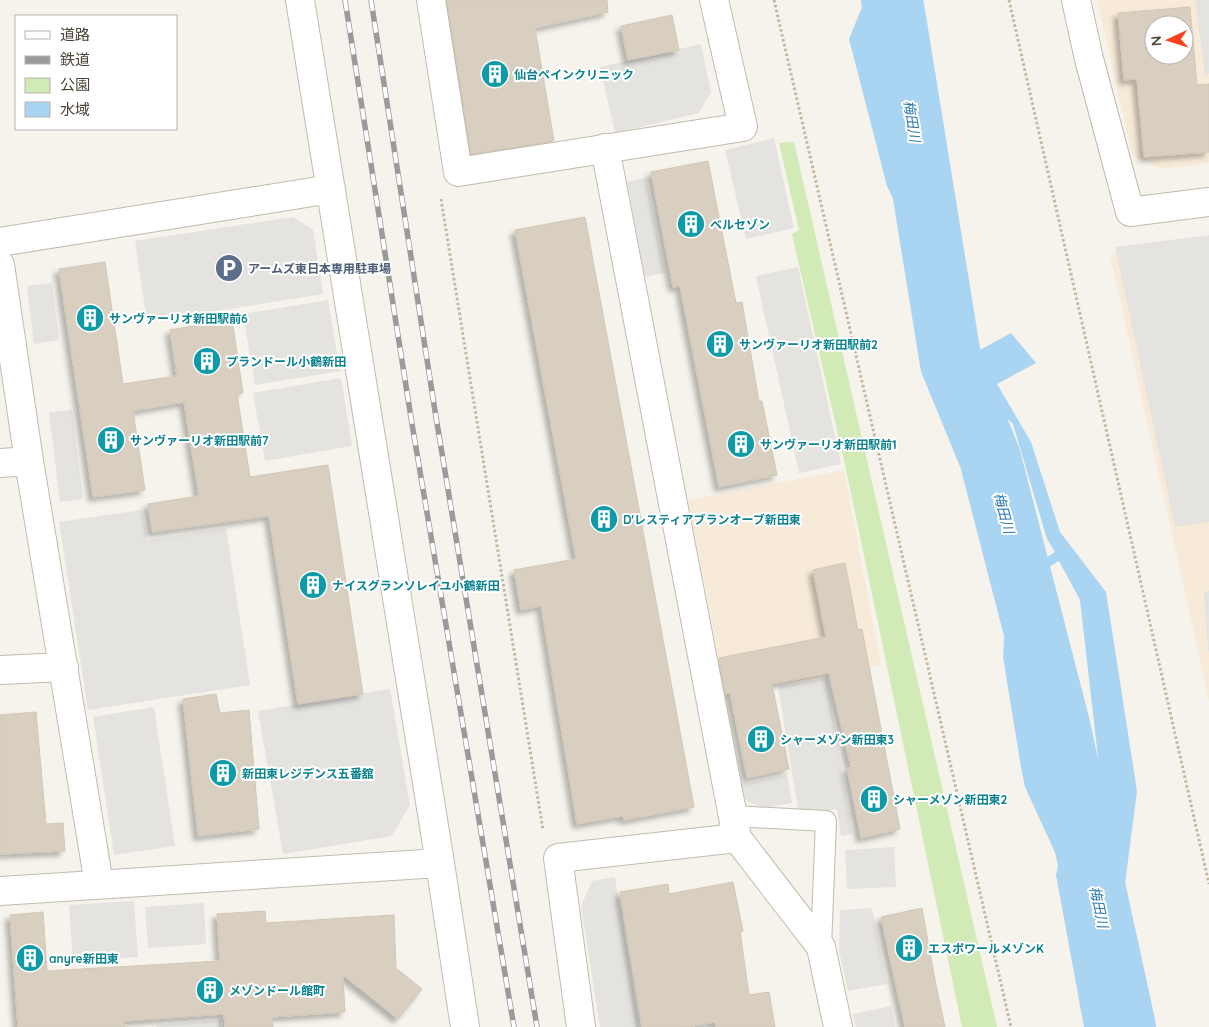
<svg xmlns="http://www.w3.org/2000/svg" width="1209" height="1027" font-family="Quicksand,'Noto Sans JP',sans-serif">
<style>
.commercial{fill:#f7ead8;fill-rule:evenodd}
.green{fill:#d2eab5}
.parking{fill:#e5e3e0}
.water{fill:#a9d4f2;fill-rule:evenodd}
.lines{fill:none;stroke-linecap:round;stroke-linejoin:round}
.river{stroke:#a9d4f2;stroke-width:62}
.building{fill:#d8cfc1;stroke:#d3c7b4;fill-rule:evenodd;filter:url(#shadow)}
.lane-casing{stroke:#c2bbae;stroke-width:22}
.street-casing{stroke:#c2bbae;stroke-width:30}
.path{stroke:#c4b79f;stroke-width:3;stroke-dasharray:2.5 2.5;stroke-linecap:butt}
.lane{stroke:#fff;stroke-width:20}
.street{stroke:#fff;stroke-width:28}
.rail-casing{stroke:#9a9a9a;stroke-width:5.5}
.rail{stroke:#fff;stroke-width:4;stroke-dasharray:11;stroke-linecap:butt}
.labels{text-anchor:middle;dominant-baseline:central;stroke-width:4;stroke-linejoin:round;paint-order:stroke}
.culture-label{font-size:12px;font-weight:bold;fill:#0d838f;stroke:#fff;text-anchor:start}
.service-label{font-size:12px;font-weight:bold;fill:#4e5e75;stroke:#fff;text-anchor:start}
.water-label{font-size:14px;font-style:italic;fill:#2e7ab2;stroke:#fff}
</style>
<defs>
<filter id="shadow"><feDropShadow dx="-4.5" dy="4.5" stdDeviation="2.5" flood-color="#0004"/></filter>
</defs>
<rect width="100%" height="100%" fill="#f6f3ec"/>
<path class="commercial" d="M 1097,0 L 1209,0 L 1209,163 L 1161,169 L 1132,155 ZM 1154,25 L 1184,25 L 1184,55 L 1154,55 Z
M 1209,240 L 1209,701 L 1110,254 Z
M 844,470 L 881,665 L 726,695 L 688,500 Z"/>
<path class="green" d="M 794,142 L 997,1027 L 962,1027 L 846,469 L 792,234 L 799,230 L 779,143 Z"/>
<path class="parking" d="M 1195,0 L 1209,0 L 1209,73 L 1205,74 Z
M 701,44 L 711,92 L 699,113 L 615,133 L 600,67 Z
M 774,138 L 794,228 L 746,239 L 725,150 Z
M 646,178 L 665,273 L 645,277 L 627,182 Z
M 293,217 L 313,230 L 323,294 L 147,322 L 135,241 Z
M 1209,235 L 1209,522 L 1175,527 L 1115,247 Z
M 798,267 L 841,464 L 799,473 L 756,276 Z
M 52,283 L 59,340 L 34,344 L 27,286 Z
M 328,300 L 340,371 L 255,385 L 243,314 Z
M 341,378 L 352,446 L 265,461 L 253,393 Z
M 72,410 L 83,499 L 60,502 L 49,412 Z
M 142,510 L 147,540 L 226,528 L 250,685 L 88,710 L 59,522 Z
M 1204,591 L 1209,591 L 1209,651 L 1208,651 Z
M 827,678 L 852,834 L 841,836 L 837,809 L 799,815 L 778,686 Z
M 390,689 L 410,805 L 392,836 L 283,854 L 258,711 Z
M 154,707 L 175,846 L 114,855 L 93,717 Z
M 787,775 L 792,803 L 763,808 L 745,800 L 741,784 Z
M 894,847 L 896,887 L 847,889 L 845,850 Z
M 615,877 L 639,1027 L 600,1027 L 581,906 L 592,881 Z
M 134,901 L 138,957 L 73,961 L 69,905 Z
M 204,903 L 206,944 L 148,948 L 145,907 Z
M 872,908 L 887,984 L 848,991 L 839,951 L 840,910 Z
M 891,1006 L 895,1027 L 856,1027 L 853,1014 Z
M 221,1020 L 221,1027 L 157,1027 L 156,1025 Z"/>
<path class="water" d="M 865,0 L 901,0 L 893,112 L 927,225 L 958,262 L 976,352 L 1011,333 L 1036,363 L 997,384 L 1031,442 L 1060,532 L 1106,592 L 1137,791 L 1123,899 L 1125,1027 L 1084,1027 L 1056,875 L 1059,861 L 1025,787 L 1021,767 L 1003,657 L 1007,582 L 1055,552 L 1047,539 L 1013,424 L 976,389 L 931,279 L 887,186 L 849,39 ZM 1059,561 L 1080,600 L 1099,766 L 1075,787 L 1023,693 L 1017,585 Z"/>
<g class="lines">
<path class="river" d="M 892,0 L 951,363 L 990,458 L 1059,725 L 1125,1027"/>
</g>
<path class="building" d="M 447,0 L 607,0 L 608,12 L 535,28 L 554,141 L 471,154 Z
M 1190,7 L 1197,85 L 1209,84 L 1209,152 L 1144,157 L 1137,79 L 1124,80 L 1118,13 ZM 1154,25 L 1184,25 L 1184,55 L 1154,55 Z
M 672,15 L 679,50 L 628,60 L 621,26 Z
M 708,161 L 736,303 L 742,302 L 759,401 L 762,401 L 777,475 L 719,487 L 680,286 L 673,287 L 651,172 Z
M 585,217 L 694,807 L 624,820 L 623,816 L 577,824 L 541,606 L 521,610 L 514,570 L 576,559 L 515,230 Z
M 105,262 L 123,384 L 177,376 L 170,330 L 232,319 L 243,393 L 237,394 L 250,477 L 328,465 L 363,694 L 298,704 L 269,516 L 152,532 L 148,504 L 199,496 L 184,402 L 133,411 L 145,490 L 93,497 L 59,269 Z
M 845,563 L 858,630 L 862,629 L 900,829 L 861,838 L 847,768 L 851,768 L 829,673 L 772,684 L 789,769 L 747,778 L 730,693 L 725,694 L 719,658 L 826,637 L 813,570 Z
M 216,694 L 220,713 L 249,710 L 259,829 L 198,836 L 183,699 Z
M 36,712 L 46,824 L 63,823 L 65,851 L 0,854 L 0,715 Z
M 733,882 L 743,931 L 740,931 L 749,995 L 769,992 L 775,1027 L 716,1027 L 715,1022 L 687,1027 L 642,1027 L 620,892 L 668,884 L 669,894 Z
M 922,908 L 935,980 L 945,1027 L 905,1027 L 881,917 Z
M 265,911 L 266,923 L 394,915 L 396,968 L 422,989 L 398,1019 L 343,975 L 345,1012 L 272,1017 L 273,1027 L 225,1027 L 224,1014 L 124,1021 L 125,1027 L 18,1027 L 10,915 L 43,912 L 47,971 L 220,961 L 217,914 Z"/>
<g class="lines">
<defs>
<path id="lane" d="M 733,816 L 826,821 L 821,947"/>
<path id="street" d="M 431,0 L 458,172 L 743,127 L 714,0
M 1076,0 L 1089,59 L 1130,212 L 1209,202
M 605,148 L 737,838 L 821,947 L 838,1027
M 0,242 L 331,189
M 0,265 L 29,461 L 99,884
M 0,463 L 29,461
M 0,670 L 64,667
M 440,863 L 465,1027
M 0,891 L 440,863 L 300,0
M 581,1027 L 558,858 L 737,838"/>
</defs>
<use href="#lane" class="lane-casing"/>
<use href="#street" class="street-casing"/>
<path class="path" d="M 774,0 L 1011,1027
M 1009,0 L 1209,884
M 441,199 L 543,830"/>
<use href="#lane" class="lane"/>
<use href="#street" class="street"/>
<defs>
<path id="rail" d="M 345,0 L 412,424 L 514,1027
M 371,0 L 435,411 L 537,1027"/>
</defs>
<use href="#rail" class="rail-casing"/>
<use href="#rail" class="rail"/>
</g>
<defs>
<symbol id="building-disc" viewBox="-11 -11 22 22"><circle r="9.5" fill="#0f9aa8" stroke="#fff"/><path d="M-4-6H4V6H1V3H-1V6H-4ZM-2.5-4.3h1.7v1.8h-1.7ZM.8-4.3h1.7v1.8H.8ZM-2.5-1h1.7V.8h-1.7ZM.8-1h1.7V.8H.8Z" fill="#fff"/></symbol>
<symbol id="parking-disc" viewBox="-11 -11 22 22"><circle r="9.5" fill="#5c6f8a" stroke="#fff"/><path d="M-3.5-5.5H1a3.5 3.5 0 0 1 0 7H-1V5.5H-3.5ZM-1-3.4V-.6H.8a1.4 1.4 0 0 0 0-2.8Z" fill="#fff"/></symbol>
</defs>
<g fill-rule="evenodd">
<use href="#building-disc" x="479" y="58" width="32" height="32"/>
<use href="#building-disc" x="675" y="208" width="32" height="32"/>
<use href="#parking-disc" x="213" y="252" width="32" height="32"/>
<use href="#building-disc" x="74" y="302" width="32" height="32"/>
<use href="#building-disc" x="704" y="328" width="32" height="32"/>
<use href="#building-disc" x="191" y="345" width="32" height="32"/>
<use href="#building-disc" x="95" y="424" width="32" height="32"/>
<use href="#building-disc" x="725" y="428" width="32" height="32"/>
<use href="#building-disc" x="588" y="503" width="32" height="32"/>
<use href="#building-disc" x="297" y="569" width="32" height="32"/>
<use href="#building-disc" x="745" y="723" width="32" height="32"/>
<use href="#building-disc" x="207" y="757" width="32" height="32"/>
<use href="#building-disc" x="858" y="783" width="32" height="32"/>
<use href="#building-disc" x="893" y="932" width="32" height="32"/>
<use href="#building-disc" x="14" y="942" width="32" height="32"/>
<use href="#building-disc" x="194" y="974" width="32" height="32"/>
</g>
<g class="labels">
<g class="culture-label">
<text x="514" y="74">仙台ペインクリニック</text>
<text x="710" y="224">ベルセゾン</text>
<text x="109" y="318">サンヴァーリオ新田駅前6</text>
<text x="739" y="344">サンヴァーリオ新田駅前2</text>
<text x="226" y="361">プランドール小鶴新田</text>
<text x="130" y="440">サンヴァーリオ新田駅前7</text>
<text x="760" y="444">サンヴァーリオ新田駅前1</text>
<text x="623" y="519">D'レスティアブランオーブ新田東</text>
<text x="332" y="585">ナイスグランソレイユ小鶴新田</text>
<text x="780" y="739">シャーメゾン新田東3</text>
<text x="242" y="773">新田東レジデンス五番舘</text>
<text x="893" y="799">シャーメゾン新田東2</text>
<text x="928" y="948">エスポワールメゾンK</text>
<text x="49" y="958">anyre新田東</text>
<text x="229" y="990">メゾンドール館町</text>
</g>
<g class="service-label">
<text x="248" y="268">アームズ東日本専用駐車場</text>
</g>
<g class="water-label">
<text transform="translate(912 121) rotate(81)">梅田川</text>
<text transform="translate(1004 513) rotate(75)">梅田川</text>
<text transform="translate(1099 907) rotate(78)">梅田川</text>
</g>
</g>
<rect x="15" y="15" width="162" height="115" fill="#ffffff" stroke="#b7b4b0"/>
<rect x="25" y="31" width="25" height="8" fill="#ffffff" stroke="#b7b4b0"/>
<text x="60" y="40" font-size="15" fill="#4b4439">道路</text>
<rect x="25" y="56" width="25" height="8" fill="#9a9a9a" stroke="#b7b4b0"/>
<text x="60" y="65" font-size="15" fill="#4b4439">鉄道</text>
<rect x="25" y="78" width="25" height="15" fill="#d2eab5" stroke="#b7b4b0"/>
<text x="60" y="90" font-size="15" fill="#4b4439">公園</text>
<rect x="25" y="102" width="25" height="15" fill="#a9d4f2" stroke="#b7b4b0"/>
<text x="60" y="115" font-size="15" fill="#4b4439">水域</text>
<g transform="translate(1169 40) rotate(266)"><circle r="24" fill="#ffffff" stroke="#b7b4b0"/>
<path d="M0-4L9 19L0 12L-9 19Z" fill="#fc3f1d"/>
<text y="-8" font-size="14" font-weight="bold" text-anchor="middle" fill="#4b4439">N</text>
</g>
</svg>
